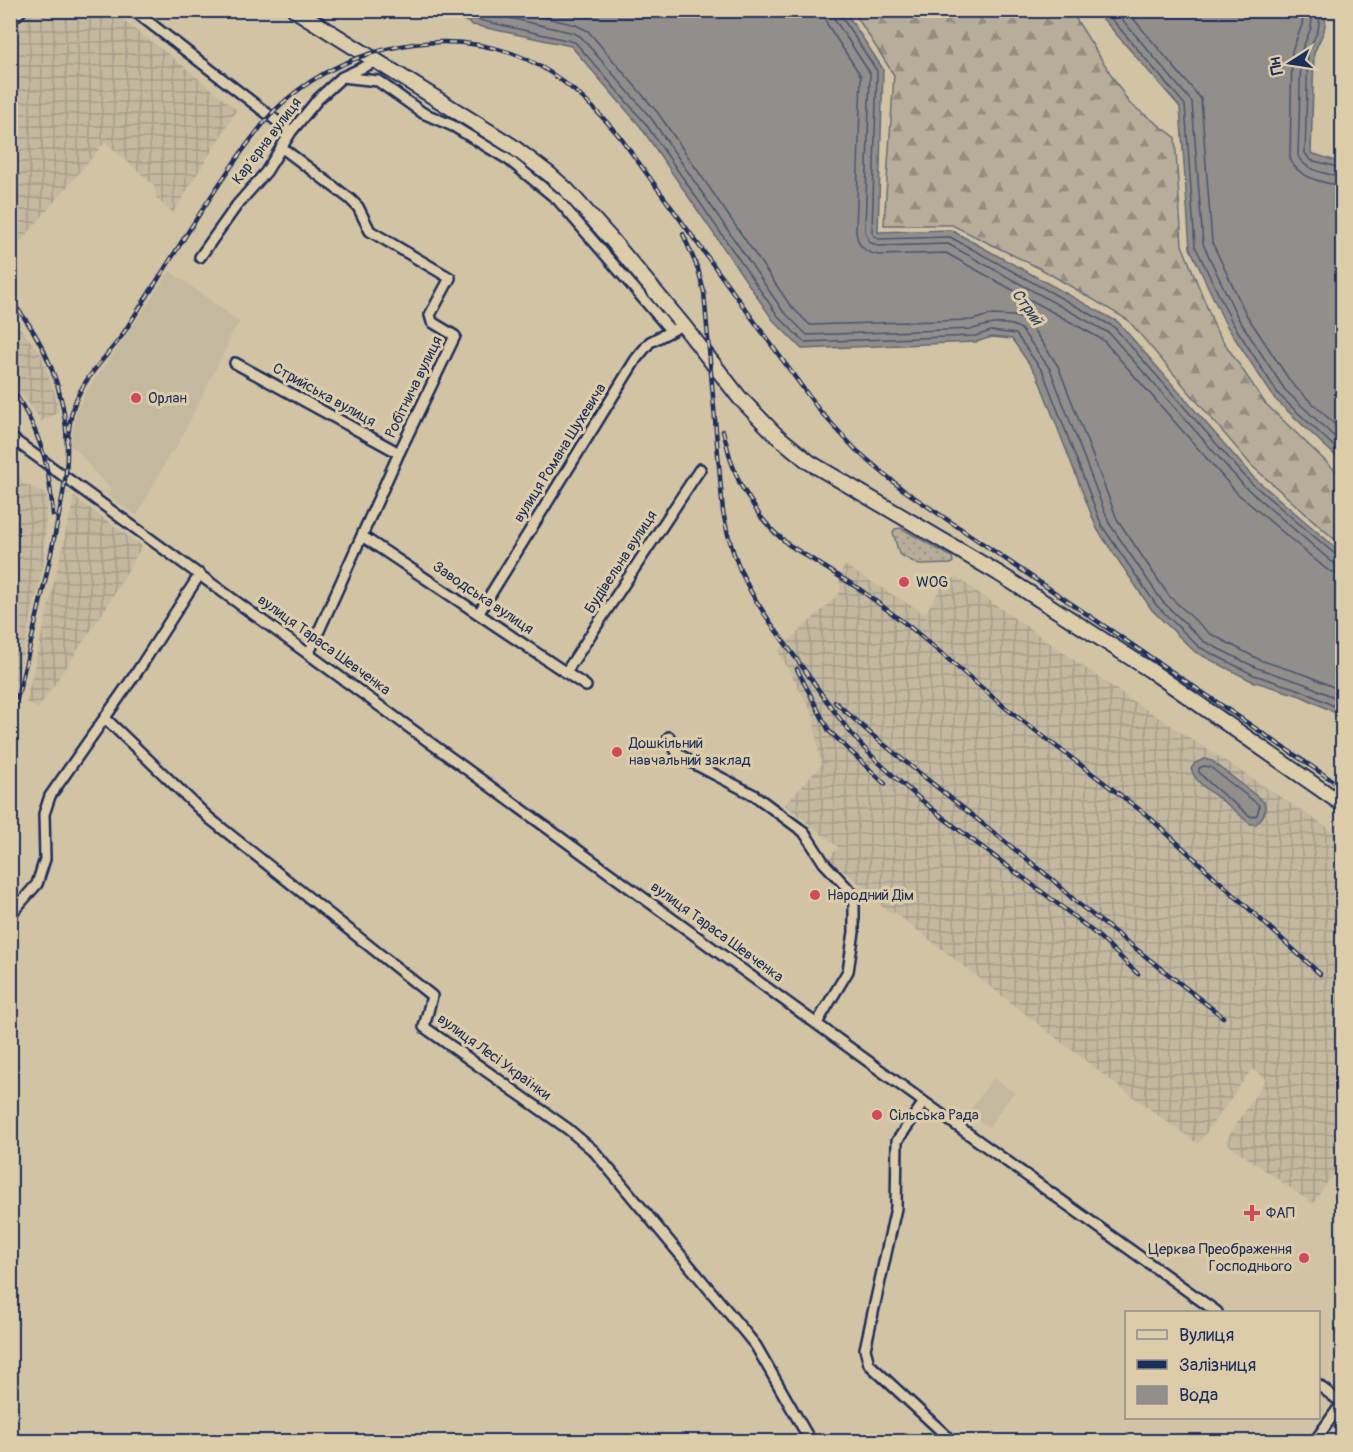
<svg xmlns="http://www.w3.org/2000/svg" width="1353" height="1452" font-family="Pangolin,sans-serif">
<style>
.built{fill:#c4b89f}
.industrial{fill:url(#industrial-grid)}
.grass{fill:url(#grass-dots);stroke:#696e7c;stroke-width:1.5}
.forest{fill:url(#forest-firs);stroke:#696e7c;stroke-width:1.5}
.water{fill:#918e8b;stroke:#626879;stroke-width:1.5}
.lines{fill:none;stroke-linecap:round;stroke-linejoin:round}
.shore{stroke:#4a5570;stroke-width:1.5}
.minor-casing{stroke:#1b2f5e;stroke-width:14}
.highway-casing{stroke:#1b2f5e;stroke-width:18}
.minor{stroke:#ddcca9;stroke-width:9}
.highway{stroke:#ddcca9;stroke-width:14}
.rail-casing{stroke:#1b2f5e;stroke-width:4.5}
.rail{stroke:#ddcca9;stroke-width:2;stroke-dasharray:7;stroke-linecap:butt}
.poi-dot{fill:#d1495b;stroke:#ddcca9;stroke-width:2}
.labels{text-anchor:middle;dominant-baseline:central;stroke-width:6;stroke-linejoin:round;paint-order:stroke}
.street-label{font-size:15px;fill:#1b2f5e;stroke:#ddcca9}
.poi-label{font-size:15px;fill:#1b2f5e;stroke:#ddcca9;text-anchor:start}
.water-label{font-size:16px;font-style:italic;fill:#2d3d65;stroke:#ddcca9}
</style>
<defs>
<pattern id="industrial-grid" width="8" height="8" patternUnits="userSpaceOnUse" patternTransform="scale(1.5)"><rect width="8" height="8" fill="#c4b89f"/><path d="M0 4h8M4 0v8" fill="none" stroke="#a89e8b"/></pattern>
<pattern id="grass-dots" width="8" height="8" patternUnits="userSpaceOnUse" patternTransform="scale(1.5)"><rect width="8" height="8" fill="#b7ad9a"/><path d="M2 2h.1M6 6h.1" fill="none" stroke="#948d81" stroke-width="1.8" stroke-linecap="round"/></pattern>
<pattern id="forest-firs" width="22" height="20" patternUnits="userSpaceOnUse" patternTransform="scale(1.5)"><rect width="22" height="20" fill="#b7ad9a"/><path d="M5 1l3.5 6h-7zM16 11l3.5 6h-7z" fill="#948d81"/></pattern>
</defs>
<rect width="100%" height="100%" fill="#d1c3a4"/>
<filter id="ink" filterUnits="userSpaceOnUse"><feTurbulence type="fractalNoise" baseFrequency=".0167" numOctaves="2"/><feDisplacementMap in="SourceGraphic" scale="12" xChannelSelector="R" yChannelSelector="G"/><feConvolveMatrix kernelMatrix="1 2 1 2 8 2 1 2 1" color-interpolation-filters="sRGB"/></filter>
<g filter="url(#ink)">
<path class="built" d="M 170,271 L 240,322 L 228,338 L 230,340 L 174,452 L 171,451 L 137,516 L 108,495 L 111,489 L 94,472 L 80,453 L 70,446 L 77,410 L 90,386 L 112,356 Z
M 993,1078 L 1014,1092 L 989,1127 L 968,1113 Z"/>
<path class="industrial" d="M 31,11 L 110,11 L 176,60 L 237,110 L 173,213 L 157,199 L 154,185 L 105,142 L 11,253 L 11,31 Z
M 11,317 L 41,354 L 54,391 L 59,412 L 42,421 L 11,379 Z
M 11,463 L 16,467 L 21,482 L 47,495 L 44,561 L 11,705 Z
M 74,497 L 142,546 L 106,608 L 38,709 L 26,702 Z
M 844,565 L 925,614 L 942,586 L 956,577 L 1124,695 L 1342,837 L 1342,1160 L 1313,1204 L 1225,1142 L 1266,1079 L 1252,1069 L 1198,1144 L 1118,1086 L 894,912 L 892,914 L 877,902 L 879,899 L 829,859 L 838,847 L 785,805 L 821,765 L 812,712 L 778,651 L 837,596 L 841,589 L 839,580 Z"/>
<path class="grass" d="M 901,528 L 952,557 L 953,562 L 951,564 L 919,565 L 899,554 L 893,532 L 895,529 Z"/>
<path class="forest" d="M 853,11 L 1071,11 L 1129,103 L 1175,137 L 1182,245 L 1217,332 L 1265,403 L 1342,477 L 1342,546 L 1251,465 L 1128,320 L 1043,270 L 952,225 L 884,225 L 894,75 Z"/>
<path class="water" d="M 446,11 L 845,11 L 883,69 L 878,232 L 951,230 L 1118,322 L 1253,477 L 1342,553 L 1342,716 L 1301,696 L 1252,681 L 1195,652 L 1152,610 L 1097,529 L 1037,375 L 1012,339 L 992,337 L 976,342 L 802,349 L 773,320 L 640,126 L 571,46 L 473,25 Z
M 1096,11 L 1327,11 L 1324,31 L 1314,53 L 1311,153 L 1342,163 L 1342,462 L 1275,399 L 1226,325 L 1190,248 L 1180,107 Z
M 1204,759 L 1212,761 L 1264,802 C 1267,812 1263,818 1256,824 L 1250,824 C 1243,818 1236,811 1228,805 C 1215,794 1198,787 1191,769 L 1195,763 Z"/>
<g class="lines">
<path class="shore" d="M 459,10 L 475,19 L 575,42 L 645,123 L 778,316 L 804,342 L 975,336 L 991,331 L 1016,334 L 1043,372 L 1102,526 L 1157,606 L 1199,647 L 1254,675 L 1303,691 L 1342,710
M 475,10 L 574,33 L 581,37 L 651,118 L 783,311 L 807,335 L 973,329 C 988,324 1007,320 1021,329 L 1050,369 L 1109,523 L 1162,601 L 1203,641 L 1257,668 L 1305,684 L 1342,701
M 513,10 L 576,25 L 588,31 L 658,113 L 790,305 L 810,325 L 972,320 L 990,315 L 1014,316 L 1023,319 L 1031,326 L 1058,366 L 1117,519 L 1169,596 L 1209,633 L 1260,660 L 1309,676 L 1342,691
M 824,10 L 827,24 L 861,76 L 856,231 C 857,245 865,253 879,255 L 946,253 L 1103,340 L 1237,493 L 1326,569 L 1335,573 L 1342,574
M 833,10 L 835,20 L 870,73 L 865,231 L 869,242 L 879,246 L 948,244 L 1109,333 L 1244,486 L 1332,562 L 1342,565
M 841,10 L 841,16 L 877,71 L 872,231 L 874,236 L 879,239 L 950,237 L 1114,327 L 1249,481 L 1336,555 L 1342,557
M 1104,10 L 1185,105 L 1195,246 L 1232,322 L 1279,395 L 1342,454
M 1114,10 L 1192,102 L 1203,244 L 1238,318 L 1285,390 L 1342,444
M 1126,10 L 1201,99 L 1212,242 L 1246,314 L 1292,384 L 1342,431
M 1304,10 L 1302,25 L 1292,51 L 1290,158 C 1296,177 1324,184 1342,185
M 1313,10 L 1311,28 L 1301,52 L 1298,156 C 1304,170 1328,175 1342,176
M 1321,10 L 1318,30 L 1308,52 L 1305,153 L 1310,160 L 1342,168
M 1204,766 L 1210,767 L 1259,805 L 1259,808 L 1257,815 L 1251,817 C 1234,802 1214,790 1199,772 L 1199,768 Z"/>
<defs>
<path id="minor" d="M 133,10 L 291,132
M 10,21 L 22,10
M 342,77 L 378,81 L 423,113 L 453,126 L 509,160 L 558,200 L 671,331
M 281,147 L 350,199 L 358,207 L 370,231 L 450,278 L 430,315 L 432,322 L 455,336 L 399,453 L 309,653
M 200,257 L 237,205 L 266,172 L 291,132 L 318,99 L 342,77 L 375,62
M 235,363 L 399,453
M 10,437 L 924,1102 L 1217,1312
M 362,536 L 586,686
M 479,613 L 636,359 L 650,342 L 675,329
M 566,672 L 700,469
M 105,718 L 209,818 L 432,996 L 424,1027 L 568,1129 L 594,1151 L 743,1330 L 756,1346 L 811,1442
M 669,737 L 676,751 L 689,761 L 754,795 L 804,832 L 824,863 L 854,895 L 854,932 L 848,971 L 817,1023
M 10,915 L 37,884 L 45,859 L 44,814 L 50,796 L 139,669 L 200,574
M 924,1102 L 897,1141 L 896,1208 L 865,1349 L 869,1364 L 953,1442
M 1318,1385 L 1342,1403
M 1314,1442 L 1342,1403"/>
<path id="highway" d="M 295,10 L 512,146 L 549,174 L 567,190 L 611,239 L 683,325 L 739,397 L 775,434 L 809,462 L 998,573 L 1150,670 L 1342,804"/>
</defs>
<use href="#minor" class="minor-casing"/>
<use href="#highway" class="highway-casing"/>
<use href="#minor" class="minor"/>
<use href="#highway" class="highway"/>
<defs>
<path id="rail" d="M 683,234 L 698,269 L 704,292 L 723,512 C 734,574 759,608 795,657 C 820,690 841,725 870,754 C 940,823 1024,874 1098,936 C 1112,948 1125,962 1138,974
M 10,300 C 45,339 66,393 67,445 C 68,481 58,518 51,553 C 39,611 25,668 10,726
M 10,386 C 40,430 49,462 53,515
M 723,431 L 731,461 L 740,484 L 760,516 L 774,532 L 789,545 L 858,588 L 910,627 L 1007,709 L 1148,816 L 1320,974
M 67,444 C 69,429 70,413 76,400 C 86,376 106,357 121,337 C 134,317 147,296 160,276 C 187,234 213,191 243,150 C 253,137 263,123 274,111 C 335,51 432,25 514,54 C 556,69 592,104 620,137 L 819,410 L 856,450 L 902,489 L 1342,787
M 797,669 L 829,731 L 885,784
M 835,702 L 872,735 L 1053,880 L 1076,902 L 1223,1017"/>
</defs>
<use href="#rail" class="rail-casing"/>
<use href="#rail" class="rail"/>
</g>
</g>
<g class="poi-dot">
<circle cx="136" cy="398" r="6"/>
<circle cx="904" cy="582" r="6"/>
<circle cx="617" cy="752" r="6"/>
<circle cx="815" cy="895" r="6"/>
<circle cx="877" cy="1115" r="6"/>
<path d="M1249 1204h6v6h6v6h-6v6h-6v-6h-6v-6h6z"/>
<circle cx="1304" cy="1258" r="6"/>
</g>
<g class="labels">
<g class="street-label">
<text transform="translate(267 141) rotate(-53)">Карʼєрна вулиця</text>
<text transform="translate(414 387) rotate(-64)">Робітнича вулиця</text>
<text transform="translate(324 395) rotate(29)">Стрийська вулиця</text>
<text transform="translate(560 453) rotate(-58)">вулиця Романа Шухевича</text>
<text transform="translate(621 562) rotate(-57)">Будівельна вулиця</text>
<text transform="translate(483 598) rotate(34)">Заводська вулиця</text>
<text transform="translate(324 645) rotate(36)">вулиця Тараса Шевченка</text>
<text transform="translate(717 932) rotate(36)">вулиця Тараса Шевченка</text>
<text transform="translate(494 1057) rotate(36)">вулиця Лесі Українки</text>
</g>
<g class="poi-label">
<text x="148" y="398">Орлан</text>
<text x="916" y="582">WOG</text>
<text x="629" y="743">Дошкільний<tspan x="629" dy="17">навчальний заклад</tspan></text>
<text x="827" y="895">Народний Дім</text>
<text x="889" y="1115">Сільська Рада</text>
<text x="1266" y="1213">ФАП</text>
<text x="1292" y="1249" text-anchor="end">Церква Преображення<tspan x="1292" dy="17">Господнього</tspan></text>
</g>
<g class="water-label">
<text transform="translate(1027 307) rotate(54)">Стрий</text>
</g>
</g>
<rect width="1353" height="1452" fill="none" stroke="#ddcca9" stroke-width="36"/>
<rect x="18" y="18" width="1317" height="1416" fill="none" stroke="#1b2f5e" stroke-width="2" filter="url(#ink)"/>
<rect x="1125" y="1311" width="195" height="108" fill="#ddcca9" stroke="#8f8d8b" stroke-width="1.5"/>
<rect x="1137" y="1330" width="30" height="9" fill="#ddcca9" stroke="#8f8d8b" stroke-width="1.5"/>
<text x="1179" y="1341" font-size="18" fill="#1b2f5e">Вулиця</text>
<rect x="1137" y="1360" width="30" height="9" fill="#1b2f5e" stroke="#8f8d8b" stroke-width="1.5"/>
<text x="1179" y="1371" font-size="18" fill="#1b2f5e">Залізниця</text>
<rect x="1137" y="1386" width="30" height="18" fill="#918e8b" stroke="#8f8d8b" stroke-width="1.5"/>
<text x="1179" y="1401" font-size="18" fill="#1b2f5e">Вода</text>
<g transform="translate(1290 63) rotate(258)" stroke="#ddcca9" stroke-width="4.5" paint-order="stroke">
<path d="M0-4.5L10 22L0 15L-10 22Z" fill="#1b2f5e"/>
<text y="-9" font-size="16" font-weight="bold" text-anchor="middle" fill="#1b2f5e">Пн</text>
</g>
</svg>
